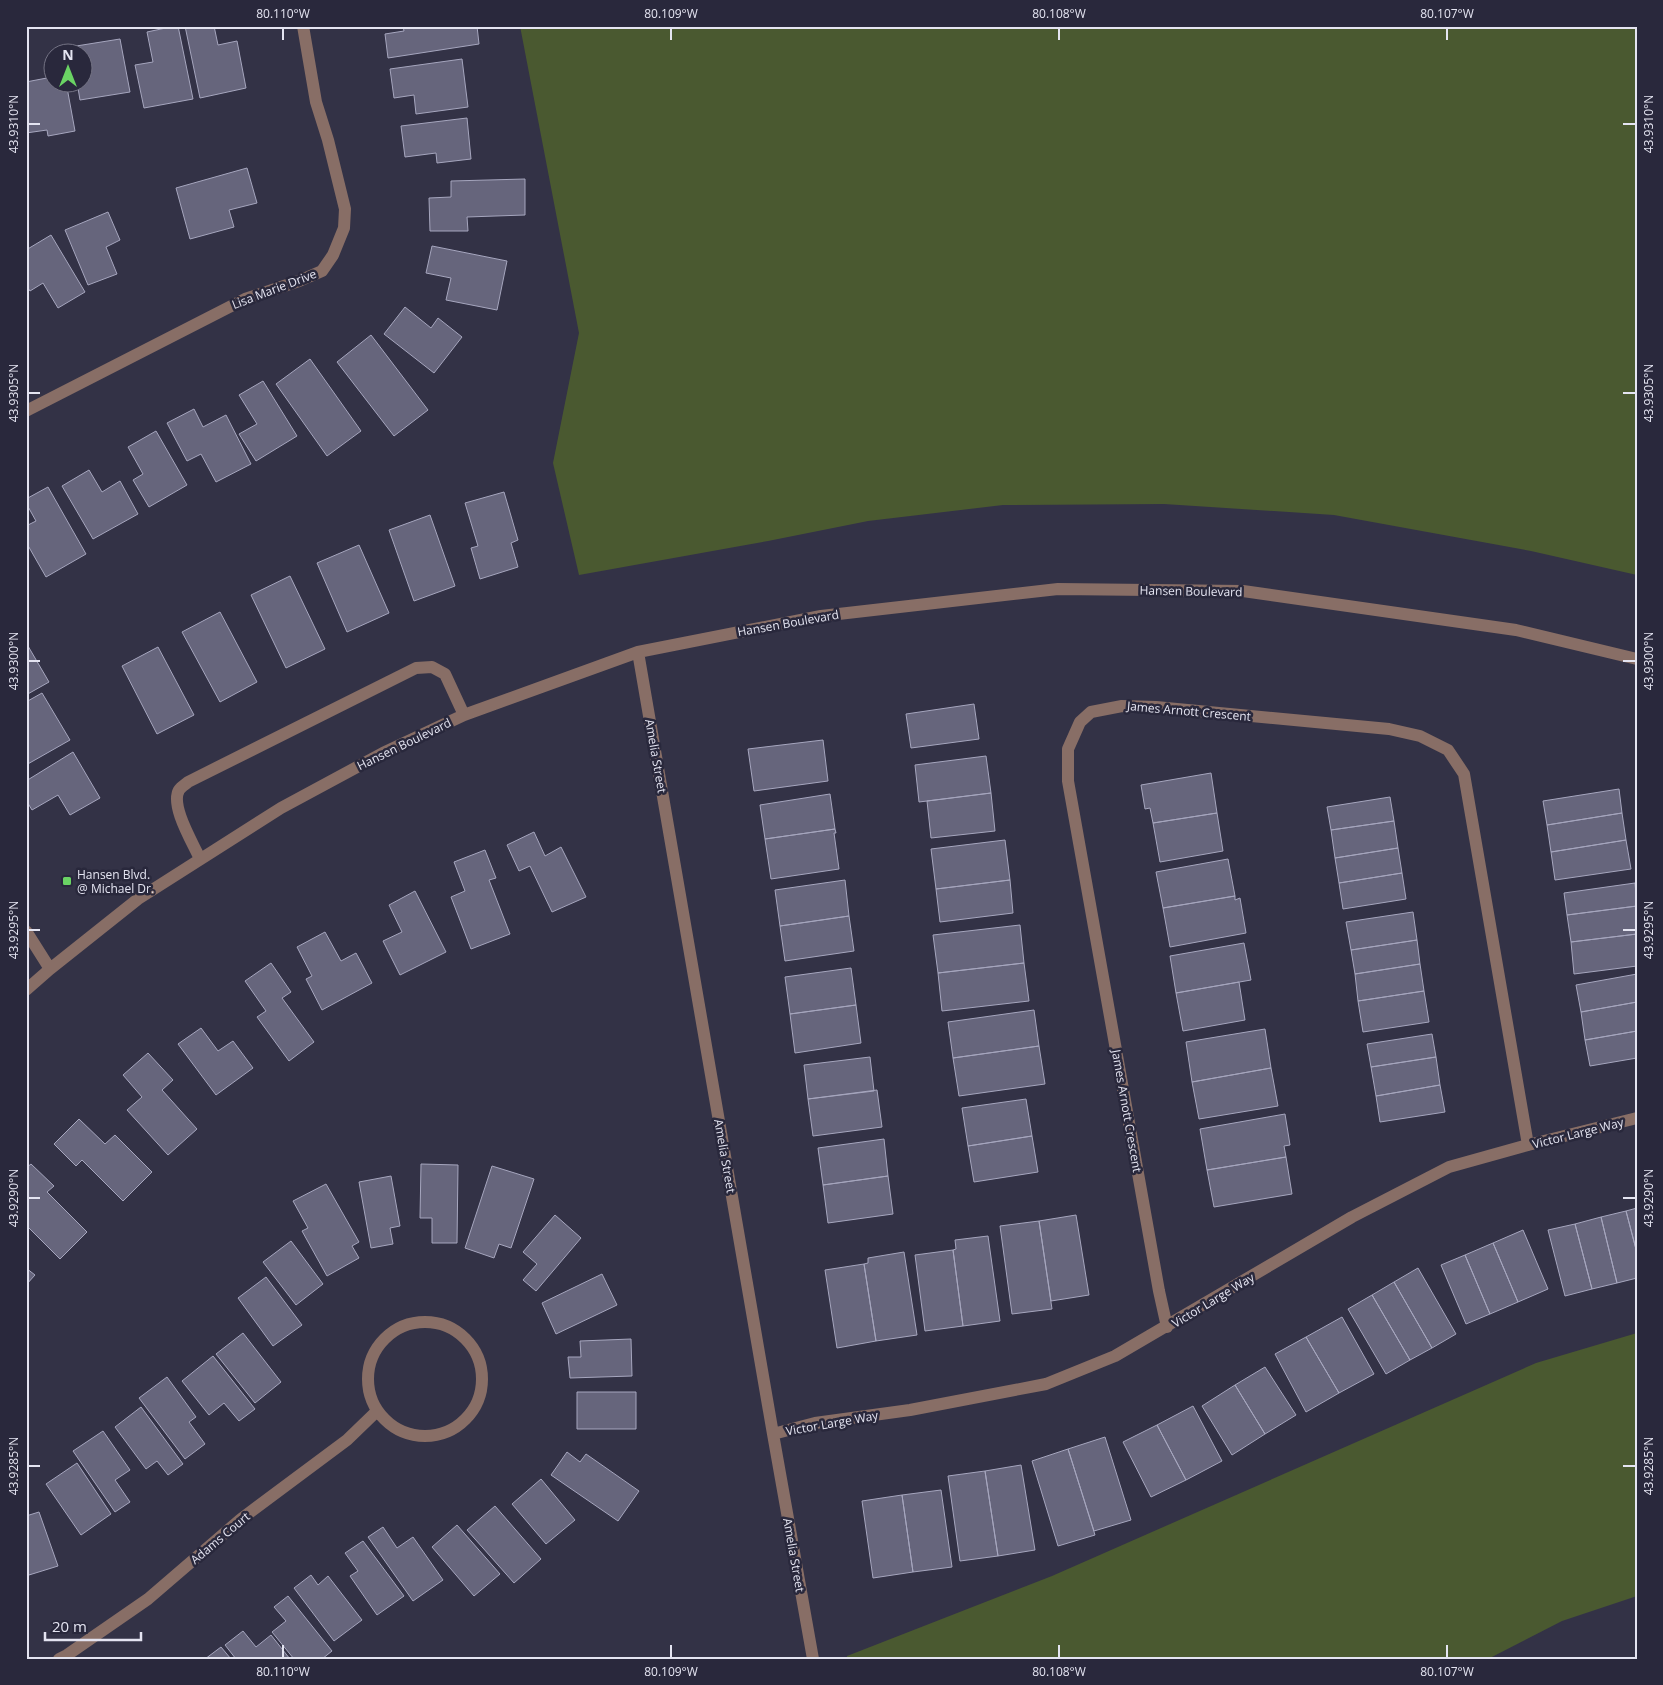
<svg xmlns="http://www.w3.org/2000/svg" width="1663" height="1685" font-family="'Open Sans',sans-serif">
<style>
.green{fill:#4a5930}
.building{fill:#66657c;stroke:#a6a6be}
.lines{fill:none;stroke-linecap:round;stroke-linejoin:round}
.minor{stroke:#886e66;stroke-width:12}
.ticks{fill:none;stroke:#e4e4f1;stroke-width:2}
.poi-dot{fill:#6ad364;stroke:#29283c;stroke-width:2}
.labels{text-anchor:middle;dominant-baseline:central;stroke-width:5;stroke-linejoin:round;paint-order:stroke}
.street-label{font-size:12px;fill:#e4e4f1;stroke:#29283c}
.poi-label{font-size:12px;fill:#e4e4f1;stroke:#29283c;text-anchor:start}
.neatline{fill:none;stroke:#e4e4f1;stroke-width:2}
.ticks-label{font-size:12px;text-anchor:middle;fill:#e4e4f1}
</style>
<rect width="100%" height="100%" fill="#333246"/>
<path class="green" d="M 520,26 L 1637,26 L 1637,575 L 1531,551 L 1334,515 L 1164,504 L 1003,505 L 868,521 L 768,541 L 579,575 L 553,463 L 579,333 Z
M 1637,1333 L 1637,1596 L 1562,1621 L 1488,1659 L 847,1659 L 847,1656 L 1052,1576 L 1536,1363 Z"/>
<path class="building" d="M 175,26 L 178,26 L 193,99 L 144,108 L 135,65 L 153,62 L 147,32 Z
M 185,26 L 214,26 L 218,45 L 237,41 L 246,88 L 200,98 Z
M 403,26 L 477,26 L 479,44 L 388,58 L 385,34 L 404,31 Z
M 120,39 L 130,92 L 80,100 L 77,82 L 82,82 L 82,52 L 71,52 L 70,47 Z
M 462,59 L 468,107 L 416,114 L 414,95 L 394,98 L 390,69 Z
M 52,77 L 52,82 L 66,82 L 75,131 L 48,136 L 47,130 L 26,133 L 26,82 Z
M 467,118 L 471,159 L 437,163 L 436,153 L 405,157 L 401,126 Z
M 247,168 L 257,203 L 229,210 L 234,227 L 190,239 L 176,188 Z
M 525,179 L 525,215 L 467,217 L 468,231 L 430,231 L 429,198 L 451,197 L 451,181 Z
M 108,212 L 120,240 L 106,247 L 117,274 L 88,285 L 65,230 Z
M 51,235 L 85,292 L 58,308 L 43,283 L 30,291 L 26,285 L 26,250 Z
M 432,246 L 507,261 L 497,310 L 446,300 L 451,278 L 426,273 Z
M 405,307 L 431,328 L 438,318 L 462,337 L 434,373 L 384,334 Z
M 371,335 L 428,410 L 394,436 L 337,362 Z
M 310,359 L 361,431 L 327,456 L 276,384 Z
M 263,381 L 297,436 L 256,461 L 239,434 L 257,424 L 239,395 Z
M 194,409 L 203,427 L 226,415 L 251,464 L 216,482 L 201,454 L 187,461 L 167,423 Z
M 156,431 L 187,485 L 149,507 L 133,480 L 143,474 L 128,447 Z
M 89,470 L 102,492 L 120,481 L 138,514 L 93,539 L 62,486 Z
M 48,487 L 86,554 L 46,577 L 26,542 L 26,526 L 36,521 L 26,503 L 26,499 Z
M 504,492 L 518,540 L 511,543 L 518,567 L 480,579 L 471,548 L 478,546 L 465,503 Z
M 430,515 L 455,586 L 414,601 L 389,530 Z
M 359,545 L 389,613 L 347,632 L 317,563 Z
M 290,576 L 325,649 L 286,668 L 251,595 Z
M 220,612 L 257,682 L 220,702 L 182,632 Z
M 28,646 L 49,682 L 26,695 L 26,647 Z
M 158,647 L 194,715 L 157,734 L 122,666 Z
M 42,693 L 70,740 L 26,765 L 26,702 Z
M 974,704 L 979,739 L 911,748 L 906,714 Z
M 823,740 L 828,781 L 754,791 L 748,749 Z
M 73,752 L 100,798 L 70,815 L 58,795 L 32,810 L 26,800 L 26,781 Z
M 986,756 L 991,793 L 919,802 L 915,765 Z
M 1211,773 L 1217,813 L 1153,823 L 1150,808 L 1145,809 L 1141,785 Z
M 1619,789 L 1622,813 L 1547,825 L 1543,801 Z
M 991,793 L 995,831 L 931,838 L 927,801 Z
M 830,794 L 835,829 L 765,839 L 760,805 Z
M 1390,797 L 1394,821 L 1331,830 L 1327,807 Z
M 1217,813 L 1223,851 L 1160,862 L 1153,823 Z
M 1622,813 L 1626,840 L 1551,852 L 1547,825 Z
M 1394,821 L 1398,848 L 1335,858 L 1331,830 Z
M 835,829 L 836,833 L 834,833 L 839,869 L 771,879 L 765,839 Z
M 534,832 L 545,856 L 561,847 L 586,897 L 552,912 L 530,866 L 519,871 L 507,845 Z
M 1005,840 L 1010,880 L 936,889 L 931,849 Z
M 1626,840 L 1631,869 L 1555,880 L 1551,852 Z
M 1398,848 L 1402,873 L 1339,883 L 1335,858 Z
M 485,850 L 496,878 L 489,880 L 510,934 L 471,949 L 451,897 L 465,891 L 454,862 Z
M 1228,859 L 1235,896 L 1163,908 L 1156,872 Z
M 1402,873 L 1406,899 L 1343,909 L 1339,883 Z
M 845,880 L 849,916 L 780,926 L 775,890 Z
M 1010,880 L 1013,913 L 940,922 L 936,889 Z
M 1635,883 L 1637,906 L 1567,915 L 1564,893 Z
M 415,891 L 446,952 L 400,975 L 383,941 L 402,932 L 389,905 Z
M 1235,896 L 1235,900 L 1240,898 L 1246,933 L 1170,947 L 1163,908 Z
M 1637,906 L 1637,934 L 1571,942 L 1567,915 Z
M 1413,912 L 1417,940 L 1351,950 L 1346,922 Z
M 849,916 L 854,951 L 785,961 L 780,926 Z
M 1020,925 L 1024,963 L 938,973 L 933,935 Z
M 325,932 L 341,961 L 356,953 L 372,983 L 322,1010 L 306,979 L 312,976 L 297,947 Z
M 1637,934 L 1637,966 L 1574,974 L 1571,942 Z
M 1417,940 L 1420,964 L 1355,974 L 1351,950 Z
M 1244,943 L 1251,980 L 1176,993 L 1170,956 Z
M 271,963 L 291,992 L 282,998 L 314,1042 L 289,1061 L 257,1017 L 266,1011 L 245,981 Z
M 1024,963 L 1029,1001 L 942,1011 L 938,973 Z
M 1420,964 L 1424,991 L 1358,1001 L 1355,974 Z
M 851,968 L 856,1005 L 790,1014 L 785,977 Z
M 1637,974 L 1637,1002 L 1581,1012 L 1576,985 Z
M 1239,982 L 1245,1020 L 1183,1031 L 1176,993 Z
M 1424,991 L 1429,1022 L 1363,1032 L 1358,1001 Z
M 1637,1002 L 1637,1031 L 1585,1040 L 1581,1012 Z
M 856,1005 L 861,1043 L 795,1053 L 790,1014 Z
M 1034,1010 L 1039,1046 L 953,1058 L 948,1022 Z
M 201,1028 L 218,1051 L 233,1041 L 253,1068 L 216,1095 L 178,1044 Z
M 1265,1029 L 1271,1068 L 1192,1082 L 1186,1042 Z
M 1637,1031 L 1637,1058 L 1590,1066 L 1585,1040 Z
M 1432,1034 L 1436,1057 L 1371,1067 L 1367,1044 Z
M 1039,1046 L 1045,1084 L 959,1096 L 953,1058 Z
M 148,1053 L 173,1080 L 162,1090 L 197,1129 L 168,1155 L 127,1110 L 142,1097 L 123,1075 Z
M 870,1057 L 874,1091 L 808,1099 L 804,1065 Z
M 1436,1057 L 1440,1085 L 1376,1096 L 1371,1067 Z
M 1271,1068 L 1278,1106 L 1199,1119 L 1192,1082 Z
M 1440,1085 L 1445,1112 L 1380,1122 L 1376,1096 Z
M 877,1090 L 882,1127 L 813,1136 L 808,1099 Z
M 1026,1099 L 1032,1136 L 968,1146 L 962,1108 Z
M 1285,1114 L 1290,1145 L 1284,1146 L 1286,1157 L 1207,1170 L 1200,1129 Z
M 79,1119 L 105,1144 L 115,1135 L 152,1172 L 123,1201 L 82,1160 L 76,1166 L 54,1144 Z
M 1032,1136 L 1038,1172 L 974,1182 L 968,1146 Z
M 884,1139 L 888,1176 L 823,1185 L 818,1148 Z
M 1286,1157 L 1292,1194 L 1214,1207 L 1207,1170 Z
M 31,1164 L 54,1186 L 47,1192 L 87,1232 L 60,1259 L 26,1225 L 26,1168 Z
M 421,1164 L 458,1165 L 457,1243 L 432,1243 L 432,1218 L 420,1218 Z
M 492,1166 L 534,1179 L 511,1248 L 499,1244 L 494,1258 L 465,1248 Z
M 391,1176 L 400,1226 L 390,1228 L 393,1244 L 371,1248 L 359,1182 Z
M 888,1176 L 893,1214 L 828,1223 L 823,1185 Z
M 326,1184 L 359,1242 L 352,1246 L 359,1258 L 327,1276 L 302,1231 L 308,1228 L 293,1201 Z
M 1637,1208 L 1637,1253 L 1626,1211 Z
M 1626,1211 L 1637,1253 L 1637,1278 L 1617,1283 L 1601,1217 Z
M 555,1215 L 581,1238 L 536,1291 L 523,1280 L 537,1264 L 523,1252 Z
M 1076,1215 L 1089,1295 L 1051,1301 L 1039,1221 Z
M 1601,1217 L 1617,1283 L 1592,1289 L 1575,1224 Z
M 1039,1221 L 1052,1309 L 1012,1314 L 1000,1226 Z
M 1575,1224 L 1592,1289 L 1565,1296 L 1548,1230 Z
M 1523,1230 L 1548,1289 L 1518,1302 L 1493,1243 Z
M 988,1236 L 1000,1321 L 963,1326 L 953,1250 L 956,1249 L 955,1240 Z
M 291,1241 L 323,1284 L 296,1305 L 263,1262 Z
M 1493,1243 L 1518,1302 L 1490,1314 L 1465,1255 Z
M 953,1250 L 963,1326 L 925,1331 L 915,1255 Z
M 904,1252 L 917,1335 L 876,1341 L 864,1264 L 868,1263 L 868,1258 Z
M 1465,1255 L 1490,1314 L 1466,1324 L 1441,1265 Z
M 864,1264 L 876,1341 L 837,1348 L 825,1270 Z
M 26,1268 L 35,1275 L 26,1285 Z
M 1418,1268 L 1456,1334 L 1432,1348 L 1394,1282 Z
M 602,1274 L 617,1305 L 556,1334 L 542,1303 Z
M 266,1277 L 302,1325 L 273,1346 L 238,1298 Z
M 1394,1282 L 1432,1348 L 1410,1360 L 1372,1295 Z
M 1372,1295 L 1410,1360 L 1386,1374 L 1348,1309 Z
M 1342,1317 L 1374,1374 L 1339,1393 L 1306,1337 Z
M 243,1333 L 281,1382 L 255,1403 L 216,1354 Z
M 1306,1337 L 1339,1393 L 1306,1412 L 1275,1354 Z
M 631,1339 L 632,1376 L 570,1378 L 568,1357 L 581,1357 L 580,1341 Z
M 213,1356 L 255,1409 L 239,1421 L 224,1403 L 209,1415 L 182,1381 Z
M 1265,1367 L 1296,1415 L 1265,1434 L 1235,1385 Z
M 167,1377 L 196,1417 L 189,1422 L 205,1444 L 185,1459 L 139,1398 Z
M 1235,1385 L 1265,1434 L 1232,1455 L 1202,1406 Z
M 577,1392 L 636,1392 L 636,1429 L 577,1429 Z
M 1193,1406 L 1222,1461 L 1186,1480 L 1157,1425 Z
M 141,1407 L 183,1464 L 168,1475 L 157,1461 L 146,1469 L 115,1427 Z
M 1157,1425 L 1186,1480 L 1151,1497 L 1123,1442 Z
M 103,1431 L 130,1470 L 115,1480 L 130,1502 L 115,1512 L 73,1451 Z
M 1105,1437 L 1131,1520 L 1094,1531 L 1068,1449 Z
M 1068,1449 L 1095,1535 L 1058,1546 L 1032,1461 Z
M 567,1452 L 580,1462 L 586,1454 L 639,1491 L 618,1521 L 551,1475 Z
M 77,1463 L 111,1514 L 81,1535 L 46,1484 Z
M 1021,1465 L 1035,1550 L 998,1556 L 985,1471 Z
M 985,1471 L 998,1556 L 960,1561 L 948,1476 Z
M 541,1479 L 575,1520 L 546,1544 L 512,1504 Z
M 941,1490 L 952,1567 L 913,1572 L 902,1495 Z
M 902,1495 L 913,1572 L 873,1578 L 862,1501 Z
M 495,1506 L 541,1559 L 514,1583 L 467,1530 Z
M 39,1512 L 58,1566 L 29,1575 L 26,1569 L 26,1516 Z
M 457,1525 L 500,1574 L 474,1596 L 432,1547 Z
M 383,1527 L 397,1548 L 413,1537 L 443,1580 L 413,1601 L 368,1537 Z
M 363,1541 L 404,1596 L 377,1615 L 350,1576 L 358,1571 L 345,1553 Z
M 311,1575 L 318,1585 L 328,1576 L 362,1620 L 334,1641 L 294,1588 Z
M 288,1596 L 332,1651 L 322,1659 L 294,1659 L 272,1632 L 286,1621 L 274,1607 Z
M 243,1631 L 256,1647 L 271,1635 L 290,1659 L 236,1659 L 225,1645 Z
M 221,1647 L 231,1659 L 205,1659 Z"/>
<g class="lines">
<path class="minor" d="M 26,411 L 245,299 L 299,281 L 322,271 L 333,255 L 344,228 L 345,209 L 328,140 L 316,102 L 303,26
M 638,652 L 773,1434 L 813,1659
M 200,859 C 193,843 170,806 179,790 C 181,787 186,784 188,782 L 416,668 L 432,667 L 445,674 L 464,715
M 26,931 L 50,969
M 26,990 L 50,969 L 138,899 L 281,808 L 383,753 L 464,715 L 638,652 L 821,616 L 1058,589 L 1243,591 L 1516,630 L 1637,659
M368 1379a57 57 0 1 1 114 0a57 57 0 1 1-114 0Z
M 1167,1327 L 1159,1291 L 1068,781 L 1068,749 L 1080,722 L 1091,712 L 1122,706 L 1156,707 L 1389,729 L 1420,736 L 1448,750 L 1464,774 L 1528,1145
M 773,1434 L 815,1423 L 910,1410 L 1046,1384 L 1115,1356 L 1352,1217 L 1449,1167 L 1528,1145 L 1637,1118
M 59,1659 L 67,1655 L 148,1599 L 241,1519 L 347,1440 L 377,1411"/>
</g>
<path class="ticks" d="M 283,28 L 283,40M 671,28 L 671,40M 1059,28 L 1059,40M 1447,28 L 1447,40M 28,124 L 40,124M 1623,124 L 1636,124M 28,393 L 40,393M 1623,393 L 1636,393M 28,661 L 40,661M 1623,661 L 1636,661M 28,930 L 40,930M 1623,930 L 1636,930M 28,1198 L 40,1198M 1623,1198 L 1636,1198M 28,1466 L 40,1466M 1623,1466 L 1636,1466M 283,1645 L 283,1658M 671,1645 L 671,1658M 1059,1645 L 1059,1658M 1447,1645 L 1447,1658"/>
<rect class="poi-dot" x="62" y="876" width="10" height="10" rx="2.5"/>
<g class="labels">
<g class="street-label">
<text transform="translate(274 289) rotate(-21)">Lisa Marie Drive</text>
<text transform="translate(1191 591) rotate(1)">Hansen Boulevard</text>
<text transform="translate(788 623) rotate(-10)">Hansen Boulevard</text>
<text transform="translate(1189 711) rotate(5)">James Arnott Crescent</text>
<text transform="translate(404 744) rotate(-26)">Hansen Boulevard</text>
<text transform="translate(656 756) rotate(80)">Amelia Street</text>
<text transform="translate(1127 1111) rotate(80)">James Arnott Crescent</text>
<text transform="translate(1578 1133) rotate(-14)">Victor Large Way</text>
<text transform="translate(725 1156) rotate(80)">Amelia Street</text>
<text transform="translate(1213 1300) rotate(-31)">Victor Large Way</text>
<text transform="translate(832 1423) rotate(-10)">Victor Large Way</text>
<text transform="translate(220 1538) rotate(-40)">Adams Court</text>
<text transform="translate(794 1555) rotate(80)">Amelia Street</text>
</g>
<g class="poi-label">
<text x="77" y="874">Hansen Blvd.<tspan x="77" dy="14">@ Michael Dr.</tspan></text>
</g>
</g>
<rect width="1663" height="1685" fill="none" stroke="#29283c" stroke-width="55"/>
<g transform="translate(68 68)"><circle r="24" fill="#29283c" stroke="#747384"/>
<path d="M0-4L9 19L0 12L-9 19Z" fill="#6ad364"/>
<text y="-8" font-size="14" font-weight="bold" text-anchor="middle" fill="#e4e4f1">N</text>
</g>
<path d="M45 1632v8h96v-8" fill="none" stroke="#e4e4f1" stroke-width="2.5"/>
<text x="52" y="1632" font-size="15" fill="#e4e4f1" stroke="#29283c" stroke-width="4" paint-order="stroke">20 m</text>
<rect x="28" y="28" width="1608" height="1630" class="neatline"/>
<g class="ticks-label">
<text x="283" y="18">80.110°W</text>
<text x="671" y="18">80.109°W</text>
<text x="1059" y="18">80.108°W</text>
<text x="1447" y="18">80.107°W</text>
<text transform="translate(14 124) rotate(-90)" y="4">43.9310°N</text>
<text transform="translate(1649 124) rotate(-90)" y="4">43.9310°N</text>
<text transform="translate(14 393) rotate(-90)" y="4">43.9305°N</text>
<text transform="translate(1649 393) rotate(-90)" y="4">43.9305°N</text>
<text transform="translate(14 661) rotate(-90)" y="4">43.9300°N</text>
<text transform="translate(1649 661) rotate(-90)" y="4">43.9300°N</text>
<text transform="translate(14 930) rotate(-90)" y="4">43.9295°N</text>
<text transform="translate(1649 930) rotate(-90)" y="4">43.9295°N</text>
<text transform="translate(14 1198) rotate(-90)" y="4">43.9290°N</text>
<text transform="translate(1649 1198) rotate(-90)" y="4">43.9290°N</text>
<text transform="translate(14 1466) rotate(-90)" y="4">43.9285°N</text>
<text transform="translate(1649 1466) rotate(-90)" y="4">43.9285°N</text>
<text x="283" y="1676">80.110°W</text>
<text x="671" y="1676">80.109°W</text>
<text x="1059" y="1676">80.108°W</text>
<text x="1447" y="1676">80.107°W</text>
</g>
</svg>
